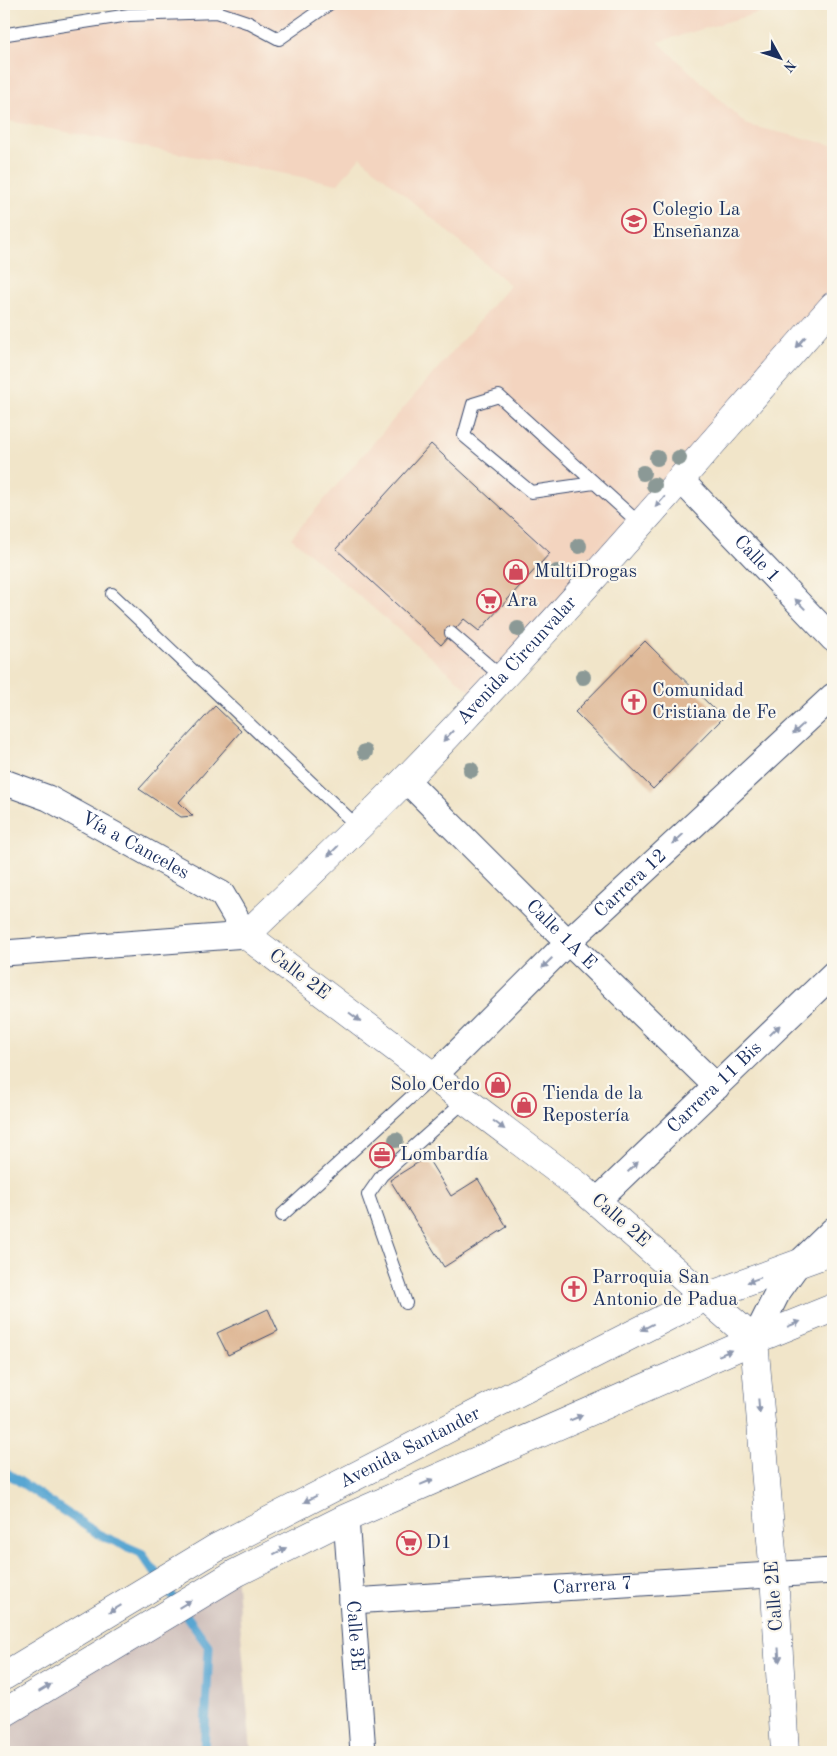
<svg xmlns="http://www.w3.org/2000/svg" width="837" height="1756" font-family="'Old Standard TT',serif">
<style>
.built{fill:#f3d4bf}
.industrial{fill:#cfc0bb}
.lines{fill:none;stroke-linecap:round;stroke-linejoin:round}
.stream{stroke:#59a6d2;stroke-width:9}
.building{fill:#deb795}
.service-casing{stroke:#3b4a6e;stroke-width:14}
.minor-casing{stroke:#3b4a6e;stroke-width:27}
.tertiary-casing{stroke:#3b4a6e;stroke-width:29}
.secondary-casing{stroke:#3b4a6e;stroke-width:29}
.service{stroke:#fff;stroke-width:12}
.minor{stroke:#fff;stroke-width:25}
.tertiary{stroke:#fff;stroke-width:28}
.secondary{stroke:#fff;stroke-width:28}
.tree{fill:#8b9996}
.oneway{fill:#8d97ae}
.labels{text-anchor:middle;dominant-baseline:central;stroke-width:4.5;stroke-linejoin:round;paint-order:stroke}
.poi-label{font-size:19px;fill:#1b2f5e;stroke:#fbf7ec;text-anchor:start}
.street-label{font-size:19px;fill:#1b2f5e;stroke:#fbf7ec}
</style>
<rect width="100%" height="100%" fill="#fbf7ec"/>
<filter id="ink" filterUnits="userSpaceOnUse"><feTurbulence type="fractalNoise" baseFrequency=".02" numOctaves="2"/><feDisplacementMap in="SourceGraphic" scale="10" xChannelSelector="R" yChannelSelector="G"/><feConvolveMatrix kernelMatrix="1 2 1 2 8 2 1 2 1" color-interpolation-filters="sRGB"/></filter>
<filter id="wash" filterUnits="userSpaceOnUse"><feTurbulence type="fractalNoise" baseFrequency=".0096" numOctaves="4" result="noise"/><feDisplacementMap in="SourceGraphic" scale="20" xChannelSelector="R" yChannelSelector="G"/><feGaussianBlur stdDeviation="1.12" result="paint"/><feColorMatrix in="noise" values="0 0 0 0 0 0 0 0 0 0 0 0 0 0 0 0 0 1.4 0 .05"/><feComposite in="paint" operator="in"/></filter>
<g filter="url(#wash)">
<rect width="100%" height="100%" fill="#f1e5c9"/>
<path class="built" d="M 221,4 L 788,4 L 658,42 L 747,125 L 833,145 L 833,306 L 481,700 L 291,538 L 510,285 L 360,157 L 338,184 L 4,120 L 4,37 L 129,15 L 216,12 Z"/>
<path class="industrial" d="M 236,1573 L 251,1752 L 4,1752 L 4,1713 Z"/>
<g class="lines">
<path class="stream" d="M 4,1471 L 98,1534 L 141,1553 L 209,1647 L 204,1752"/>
</g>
<g id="blocks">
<path class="building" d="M 431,444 L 550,553 L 479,631 L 464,619 L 441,645 L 336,549 Z
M 645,641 L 723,718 L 653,789 L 575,712 Z
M 215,706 L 241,731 L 179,802 L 193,816 L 181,817 L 139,789 Z
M 386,1143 L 394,1152 L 378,1166 L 370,1157 Z
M 427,1157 L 451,1196 L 478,1179 L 507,1227 L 444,1267 L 390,1180 Z
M 268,1309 L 278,1331 L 228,1355 L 217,1333 Z"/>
</g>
</g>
<g filter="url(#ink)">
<use href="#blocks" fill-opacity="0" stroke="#3b4a6e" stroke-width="1"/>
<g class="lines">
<defs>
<path id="service" d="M 7,34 L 129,15 L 217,12 L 247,22 L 279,39 L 329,4
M 594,483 L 531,492 L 464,436 L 473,404 L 499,396 L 640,524
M 112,594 L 358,827
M 451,633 L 502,677
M 282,1215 L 434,1076
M 406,1303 L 368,1195 L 382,1175 L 466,1100"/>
<g id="minor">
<path id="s1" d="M 680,479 L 833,639"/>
<path id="s2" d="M 406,780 L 568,942 L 717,1087"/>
<path id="s3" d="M 4,782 L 48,798 L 222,894 L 246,935 L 4,953"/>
<path id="s4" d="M 434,1076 L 568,942 L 833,696"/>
<path id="s5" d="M 598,1200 L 833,974"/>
<path d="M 754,1340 L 778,1292 L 798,1264 L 833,1230"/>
<path id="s6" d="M 346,1518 L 363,1752"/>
<path id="s7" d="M 352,1601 L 833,1571"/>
</g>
<g id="tertiary">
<path id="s8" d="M 4,1676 L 216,1548 L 509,1397 L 706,1297"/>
<path d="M 4,1713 L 236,1573 L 346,1518 L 754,1340"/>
</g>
<g id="secondary">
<path d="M 706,1297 L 833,1251"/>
<path d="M 754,1340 L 833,1308"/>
<path id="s9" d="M 785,1752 L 774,1575 L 754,1340 L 580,1187 L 246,935 C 300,883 355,832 407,778 C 555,626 693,464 833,306"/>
</g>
</defs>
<use href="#service" class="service-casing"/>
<use href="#minor" class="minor-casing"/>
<use href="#tertiary" class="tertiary-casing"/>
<use href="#secondary" class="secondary-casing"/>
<use href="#service" class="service"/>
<use href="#minor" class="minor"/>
<use href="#tertiary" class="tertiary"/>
<use href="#secondary" class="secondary"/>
</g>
<g class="tree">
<circle cx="657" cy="458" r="8"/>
<circle cx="679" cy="458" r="8"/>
<circle cx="643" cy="473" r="8"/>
<circle cx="654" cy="485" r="8"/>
<circle cx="579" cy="546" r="8"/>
<circle cx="557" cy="572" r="8"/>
<circle cx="518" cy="629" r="8"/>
<circle cx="583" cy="677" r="8"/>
<circle cx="365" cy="752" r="8"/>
<circle cx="471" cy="770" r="8"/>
<circle cx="396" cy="1140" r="8"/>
</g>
<defs><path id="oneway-solid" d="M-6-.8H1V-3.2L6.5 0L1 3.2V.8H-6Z" transform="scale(1.25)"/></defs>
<g class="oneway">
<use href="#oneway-solid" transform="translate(801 342) rotate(131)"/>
<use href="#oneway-solid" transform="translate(660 502) rotate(132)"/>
<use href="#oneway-solid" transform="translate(800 604) rotate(-134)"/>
<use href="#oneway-solid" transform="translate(798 729) rotate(137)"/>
<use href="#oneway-solid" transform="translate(448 736) rotate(133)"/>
<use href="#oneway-solid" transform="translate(678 839) rotate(137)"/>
<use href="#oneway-solid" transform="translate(333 851) rotate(136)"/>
<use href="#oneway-solid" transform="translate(547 963) rotate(135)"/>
<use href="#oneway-solid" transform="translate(355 1017) rotate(37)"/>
<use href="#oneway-solid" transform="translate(775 1030) rotate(-44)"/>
<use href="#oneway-solid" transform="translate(499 1125) rotate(37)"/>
<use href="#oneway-solid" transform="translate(633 1167) rotate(-44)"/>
<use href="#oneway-solid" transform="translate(754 1280) rotate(160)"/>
<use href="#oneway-solid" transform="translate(794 1324) rotate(-22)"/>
<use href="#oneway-solid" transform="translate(647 1327) rotate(153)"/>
<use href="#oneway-solid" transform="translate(725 1353) rotate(-23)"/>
<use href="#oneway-solid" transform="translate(759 1406) rotate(85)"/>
<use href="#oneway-solid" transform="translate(576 1418) rotate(-23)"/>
<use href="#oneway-solid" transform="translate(427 1482) rotate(-23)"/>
<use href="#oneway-solid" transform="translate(310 1499) rotate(153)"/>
<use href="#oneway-solid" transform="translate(280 1551) rotate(-27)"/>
<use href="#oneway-solid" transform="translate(185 1604) rotate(-31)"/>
<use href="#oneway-solid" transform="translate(115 1609) rotate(149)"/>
<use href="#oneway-solid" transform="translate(779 1655) rotate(86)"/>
<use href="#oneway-solid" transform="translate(45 1688) rotate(-31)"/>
</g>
</g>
<defs>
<symbol id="school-ring" viewBox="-11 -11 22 22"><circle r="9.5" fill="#fbf7ec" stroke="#d1495b" stroke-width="1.5"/><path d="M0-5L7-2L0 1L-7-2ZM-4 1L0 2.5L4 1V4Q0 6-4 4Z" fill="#d1495b"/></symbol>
<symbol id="shop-ring" viewBox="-11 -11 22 22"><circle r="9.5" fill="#fbf7ec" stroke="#d1495b" stroke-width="1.5"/><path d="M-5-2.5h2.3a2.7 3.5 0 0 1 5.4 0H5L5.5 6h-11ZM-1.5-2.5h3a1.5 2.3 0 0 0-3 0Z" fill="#d1495b"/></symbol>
<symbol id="supermarket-ring" viewBox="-11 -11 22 22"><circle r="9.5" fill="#fbf7ec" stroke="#d1495b" stroke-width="1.5"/><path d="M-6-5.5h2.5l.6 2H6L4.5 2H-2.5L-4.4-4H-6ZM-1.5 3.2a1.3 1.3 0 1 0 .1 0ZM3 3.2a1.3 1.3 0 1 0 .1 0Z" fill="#d1495b"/></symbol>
<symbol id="church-ring" viewBox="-11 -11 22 22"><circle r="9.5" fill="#fbf7ec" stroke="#d1495b" stroke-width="1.5"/><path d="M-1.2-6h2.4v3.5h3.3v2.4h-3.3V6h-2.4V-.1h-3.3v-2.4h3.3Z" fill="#d1495b"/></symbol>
<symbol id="office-ring" viewBox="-11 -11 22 22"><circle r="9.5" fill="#fbf7ec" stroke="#d1495b" stroke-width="1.5"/><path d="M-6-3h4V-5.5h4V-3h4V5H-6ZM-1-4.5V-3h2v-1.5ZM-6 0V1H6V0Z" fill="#d1495b"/></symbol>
</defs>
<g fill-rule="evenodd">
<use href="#school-ring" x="620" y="207" width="28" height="28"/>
<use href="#shop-ring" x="502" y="558" width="28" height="28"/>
<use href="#supermarket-ring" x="475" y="587" width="28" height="28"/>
<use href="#church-ring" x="620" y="688" width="28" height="28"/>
<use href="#shop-ring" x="484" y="1071" width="28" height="28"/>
<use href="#shop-ring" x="510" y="1091" width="28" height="28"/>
<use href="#office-ring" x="368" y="1141" width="28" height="28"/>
<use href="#church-ring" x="560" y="1275" width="28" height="28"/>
<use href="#supermarket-ring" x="395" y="1529" width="28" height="28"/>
</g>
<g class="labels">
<g class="poi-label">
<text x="652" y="210">Colegio La<tspan x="652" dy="22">Enseñanza</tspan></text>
<text x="534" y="572">MultiDrogas</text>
<text x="506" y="601">Ara</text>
<text x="652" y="691">Comunidad<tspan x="652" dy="22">Cristiana de Fe</tspan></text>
<text x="480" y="1085" text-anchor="end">Solo Cerdo</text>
<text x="542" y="1094">Tienda de la<tspan x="542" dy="22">Repostería</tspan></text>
<text x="400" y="1155">Lombardía</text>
<text x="592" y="1278">Parroquia San<tspan x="592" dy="22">Antonio de Padua</tspan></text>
<text x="426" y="1543">D1</text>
</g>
<g class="street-label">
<text stroke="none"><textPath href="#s1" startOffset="111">Calle 1</textPath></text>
<text stroke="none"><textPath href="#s9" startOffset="1449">Avenida Circunvalar</textPath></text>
<text stroke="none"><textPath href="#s3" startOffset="146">Vía a Canceles</textPath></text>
<text stroke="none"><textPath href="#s4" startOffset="275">Carrera 12</textPath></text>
<text stroke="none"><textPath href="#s2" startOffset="219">Calle 1A E</textPath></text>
<text transform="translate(299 975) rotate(37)">Calle 2E</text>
<text stroke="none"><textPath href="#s5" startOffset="162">Carrera 11 Bis</textPath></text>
<text transform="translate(620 1221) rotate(41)">Calle 2E</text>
<text stroke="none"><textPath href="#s8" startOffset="466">Avenida Santander</textPath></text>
<text stroke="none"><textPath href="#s7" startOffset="241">Carrera 7</textPath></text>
<text transform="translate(775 1596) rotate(-94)">Calle 2E</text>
<text stroke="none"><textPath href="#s6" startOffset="118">Calle 3E</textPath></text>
</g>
</g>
<rect width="837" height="1756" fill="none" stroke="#fbf7ec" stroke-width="20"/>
<g transform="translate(780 58) rotate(130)" stroke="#fbf7ec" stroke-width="4" paint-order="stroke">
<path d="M0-4L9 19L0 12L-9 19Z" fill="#1b2f5e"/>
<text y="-8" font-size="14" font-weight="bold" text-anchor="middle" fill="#1b2f5e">N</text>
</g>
</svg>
